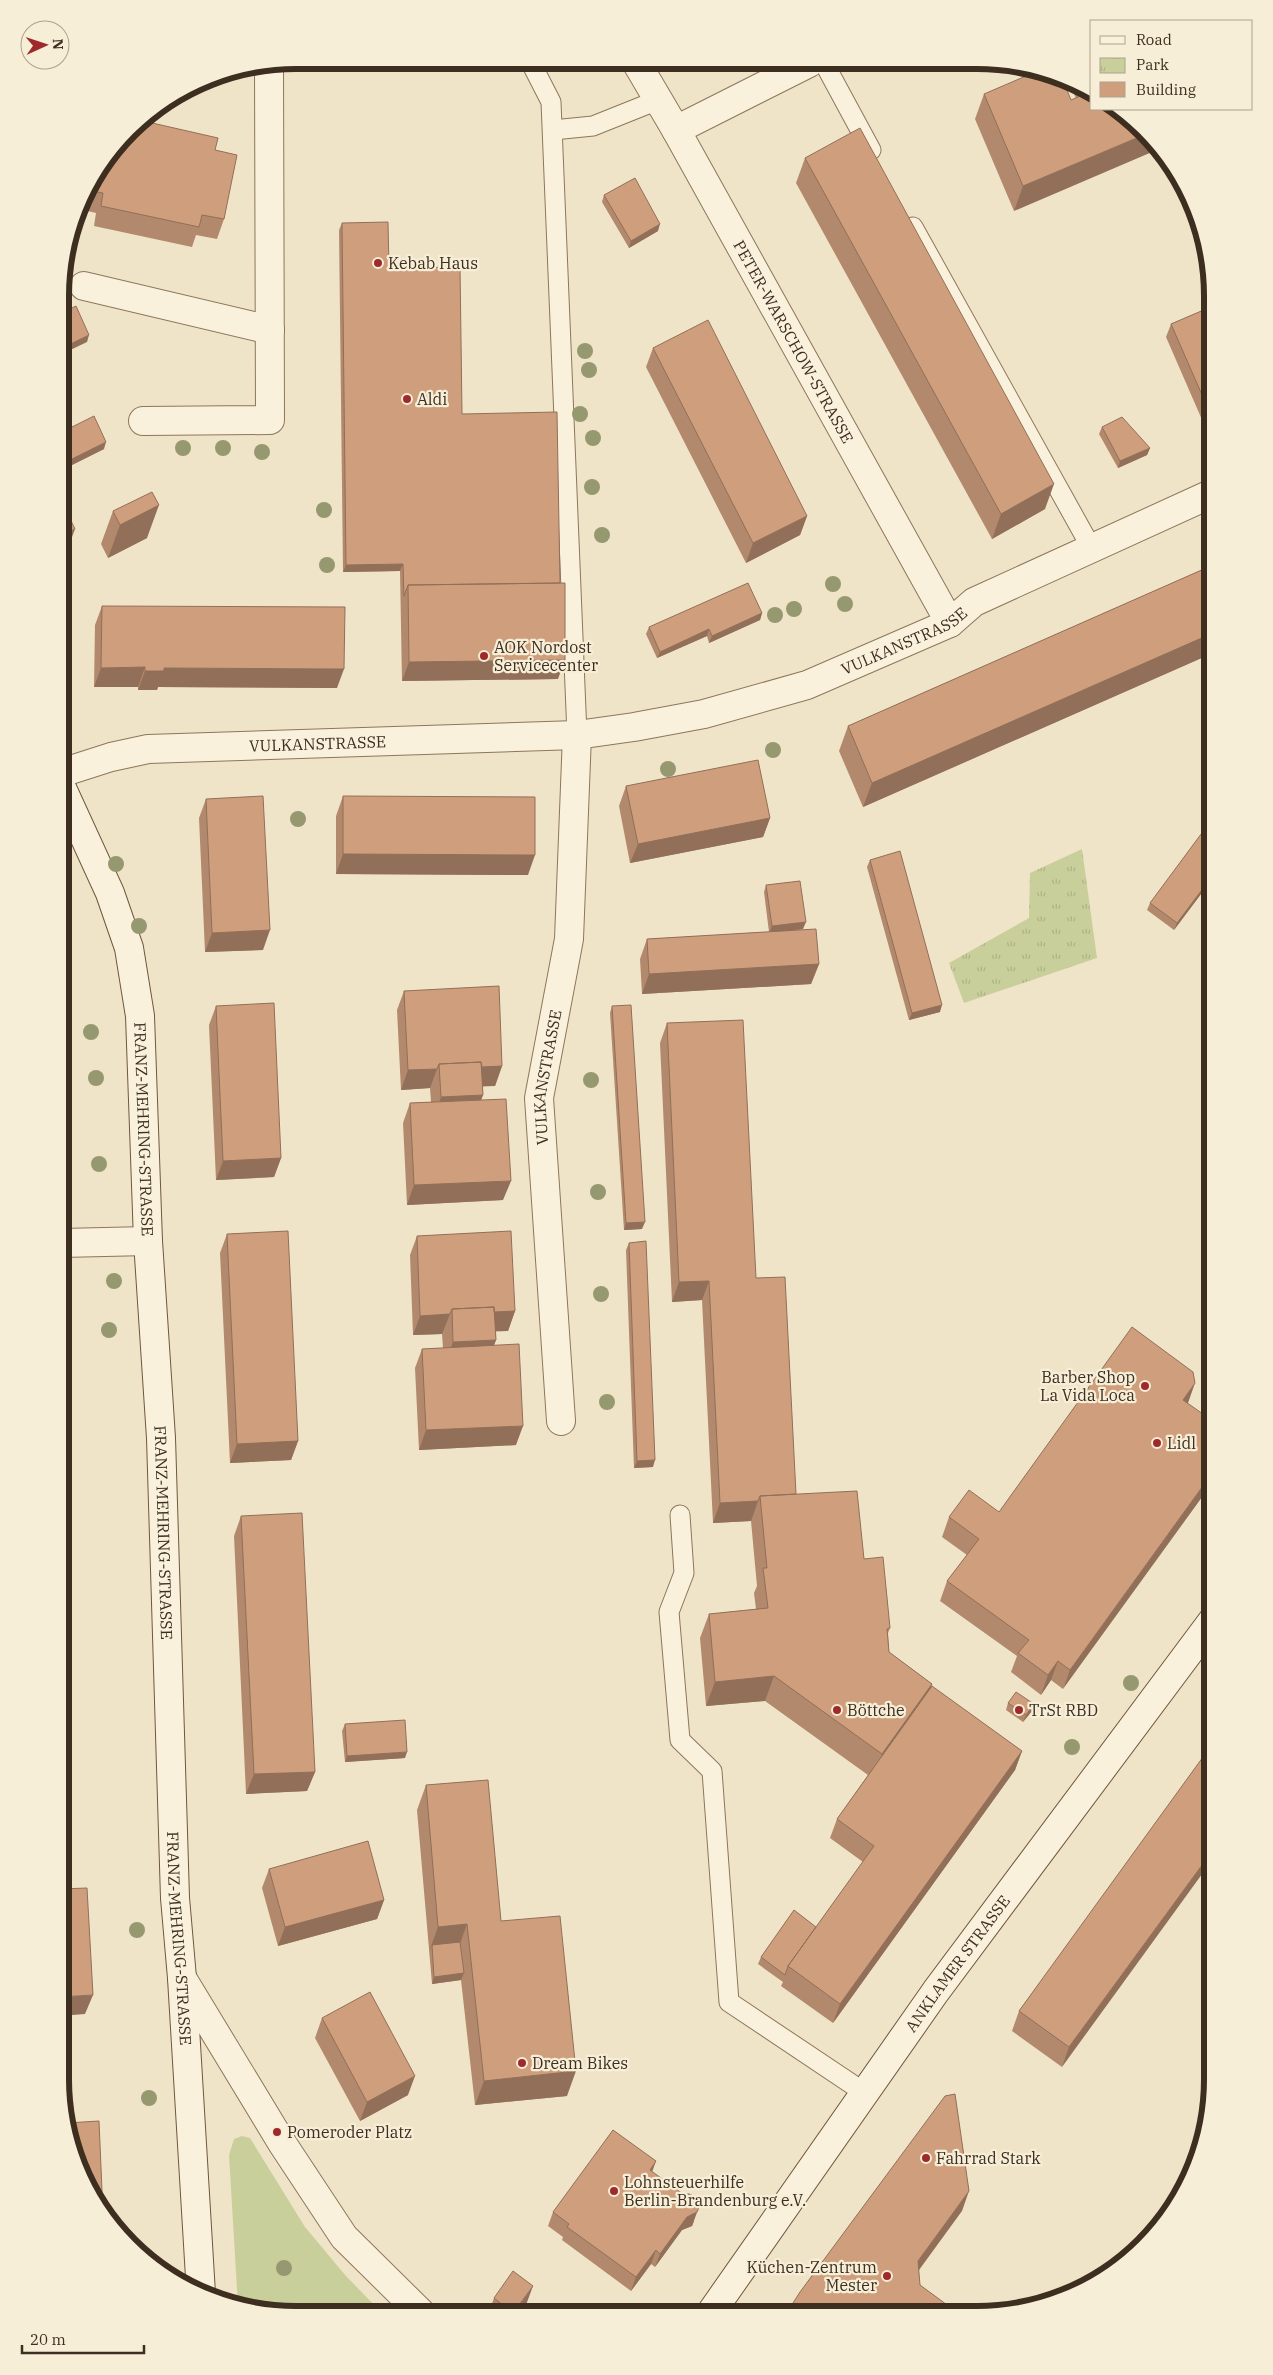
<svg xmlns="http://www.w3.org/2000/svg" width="1273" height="2375" font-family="'IBM Plex Serif',serif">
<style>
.grass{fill:#c9cf9b}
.park{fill:url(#park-tufts)}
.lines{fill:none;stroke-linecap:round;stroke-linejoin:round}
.lane-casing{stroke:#8d765c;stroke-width:21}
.street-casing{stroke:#8d765c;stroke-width:30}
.secondary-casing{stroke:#6f573f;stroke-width:30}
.lane{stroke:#faf1dc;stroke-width:19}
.street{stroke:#faf1dc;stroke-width:28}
.secondary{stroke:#faf1dc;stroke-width:28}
.tree{fill:#96986f}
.wall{fill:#b2896c}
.shaded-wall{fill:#916f58}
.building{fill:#cf9f7d;stroke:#916f58}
.poi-dot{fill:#9e2a2b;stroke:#f7eed8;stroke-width:2}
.labels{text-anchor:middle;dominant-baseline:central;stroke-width:4.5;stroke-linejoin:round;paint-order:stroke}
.poi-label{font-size:16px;fill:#3d2e20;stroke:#f7eed8;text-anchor:start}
.street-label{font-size:16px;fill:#3d2e20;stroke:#f7eed8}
.rim{fill:none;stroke:#3d2e20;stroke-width:6}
</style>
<defs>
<pattern id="park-tufts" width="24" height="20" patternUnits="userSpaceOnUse" patternTransform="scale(1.25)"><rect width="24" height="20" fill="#c9cf9b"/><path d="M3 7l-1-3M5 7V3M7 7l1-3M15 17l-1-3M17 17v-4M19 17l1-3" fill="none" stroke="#aeb285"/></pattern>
</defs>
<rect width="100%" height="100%" fill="#f0e4c8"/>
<path class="grass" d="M 242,2136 L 250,2138 L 305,2227 L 346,2276 L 382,2313 L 265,2313 L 238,2306 L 229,2155 L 234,2139 Z"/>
<path class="park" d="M 1082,849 L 1097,958 L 964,1003 L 949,963 L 1029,918 L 1030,873 Z"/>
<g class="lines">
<defs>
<path id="lane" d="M 530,61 L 551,102 L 577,735
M 824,63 L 871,150
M 553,130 L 593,126 L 658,100
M 913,227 L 1092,549
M 680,1515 L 684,1573 L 669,1612 L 680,1740 L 712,1771 L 729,2002 L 865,2093"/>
<g id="street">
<path id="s1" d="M 636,62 L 676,130 L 950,623"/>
<path d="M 676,130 L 809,63"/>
<path d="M 84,286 L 270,330"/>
<path d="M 143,421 L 270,420 L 269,65"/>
<path id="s2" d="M 61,773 L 111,757 L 148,749 L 577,735 L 634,727 L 704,714 L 807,685 L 950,623 L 974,602 L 1213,493"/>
<path d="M 61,1243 L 148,1241"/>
<path id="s3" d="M 561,1421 L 539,1098 L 569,939 L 577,735"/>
<path d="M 182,1978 L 282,2143 L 344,2237 L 421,2313"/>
</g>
<g id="secondary">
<path id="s4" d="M 61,786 L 110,893 L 129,948 L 140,1016 L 148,1241 L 161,1438 L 175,1898 L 182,1978 L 201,2294"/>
<path id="s5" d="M 710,2314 L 936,1991 L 1213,1620"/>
</g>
</defs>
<use href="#lane" class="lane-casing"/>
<use href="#street" class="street-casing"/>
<use href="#secondary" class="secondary-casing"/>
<use href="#lane" class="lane"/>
<use href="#street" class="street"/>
<use href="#secondary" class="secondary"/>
</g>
<g class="tree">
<circle cx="585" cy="351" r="8"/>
<circle cx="589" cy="370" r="8"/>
<circle cx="580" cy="414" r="8"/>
<circle cx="593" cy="438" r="8"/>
<circle cx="183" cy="448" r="8"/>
<circle cx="223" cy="448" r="8"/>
<circle cx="262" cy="452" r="8"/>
<circle cx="592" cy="487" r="8"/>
<circle cx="324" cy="510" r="8"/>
<circle cx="602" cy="535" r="8"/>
<circle cx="327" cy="565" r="8"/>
<circle cx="833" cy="584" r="8"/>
<circle cx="845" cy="604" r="8"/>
<circle cx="794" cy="609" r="8"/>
<circle cx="775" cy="615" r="8"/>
<circle cx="773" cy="750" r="8"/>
<circle cx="668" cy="769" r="8"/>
<circle cx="298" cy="819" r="8"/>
<circle cx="116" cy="864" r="8"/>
<circle cx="139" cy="926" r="8"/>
<circle cx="91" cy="1032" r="8"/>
<circle cx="96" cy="1078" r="8"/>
<circle cx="591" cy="1080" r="8"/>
<circle cx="99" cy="1164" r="8"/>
<circle cx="598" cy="1192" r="8"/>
<circle cx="114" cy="1281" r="8"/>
<circle cx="601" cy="1294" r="8"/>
<circle cx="109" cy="1330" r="8"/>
<circle cx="607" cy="1402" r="8"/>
<circle cx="1131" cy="1683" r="8"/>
<circle cx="1072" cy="1747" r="8"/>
<circle cx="137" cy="1930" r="8"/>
<circle cx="149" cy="2098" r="8"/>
<circle cx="284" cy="2268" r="8"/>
</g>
<path class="wall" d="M 1067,80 L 1082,84 L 1092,91 L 1014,211 L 975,119 L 984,94 L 1071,100 L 1076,98 Z
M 139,120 L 215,150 L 224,219 L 217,239 L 196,235 L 192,247 L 94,226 L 96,213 L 79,209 L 84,191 Z
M 805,158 L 1045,509 L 992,539 L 796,183 Z
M 604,195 L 658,231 L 629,248 L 602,202 Z
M 342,223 L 389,268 L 462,414 L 558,679 L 402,681 L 400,571 L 343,572 L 339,230 Z
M 1213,306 L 1213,445 L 1166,337 L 1171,324 Z
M 653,348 L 807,516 L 800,535 L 746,563 L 646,367 Z
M 1102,427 L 1150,448 L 1147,455 L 1118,468 L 1099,434 Z
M 62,432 L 104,449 L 66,468 L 62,461 Z
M 113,511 L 147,538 L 108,558 L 101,544 Z
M 1213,565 L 1213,653 L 863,807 L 839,751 L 848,726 Z
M 102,606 L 337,688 L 158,687 L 157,690 L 138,690 L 138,687 L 94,687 L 95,625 Z
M 762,613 L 760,620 L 709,643 L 707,636 L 657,658 L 646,634 L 649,627 Z
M 626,786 L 770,818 L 763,837 L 630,863 L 619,806 Z
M 343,796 L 528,875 L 336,874 L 336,816 Z
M 206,799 L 263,950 L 205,952 L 199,818 Z
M 870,860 L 940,1012 L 909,1020 L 867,867 Z
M 1213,878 L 1174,930 L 1147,910 L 1150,903 Z
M 766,885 L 803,929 L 791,931 L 819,964 L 811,984 L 642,994 L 640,959 L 647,939 L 769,932 L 764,892 Z
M 404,991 L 502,1066 L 495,1086 L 483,1086 L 483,1095 L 481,1100 L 503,1200 L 407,1205 L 403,1123 L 410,1103 L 431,1102 L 430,1088 L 401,1090 L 397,1010 Z
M 216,1006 L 281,1158 L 274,1177 L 216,1180 L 209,1025 Z
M 612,1006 L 642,1229 L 624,1230 L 610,1013 Z
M 667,1023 L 756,1278 L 796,1494 L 864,1559 L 890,1628 L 888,1633 L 889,1652 L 932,1684 L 931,1689 L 1022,1751 L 1015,1770 L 833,2023 L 781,1986 L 783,1982 L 758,1964 L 761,1957 L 816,1927 L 863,1862 L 830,1838 L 837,1819 L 868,1775 L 765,1701 L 706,1706 L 700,1638 L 709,1614 L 756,1609 L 754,1593 L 757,1586 L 751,1521 L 713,1523 L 702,1300 L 672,1302 L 660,1043 Z
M 227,1234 L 298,1441 L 291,1460 L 230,1463 L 220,1253 Z
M 417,1236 L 515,1311 L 508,1331 L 496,1331 L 496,1340 L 494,1345 L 516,1445 L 419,1450 L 415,1368 L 422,1349 L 443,1348 L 442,1334 L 413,1335 L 410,1255 Z
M 629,1243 L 653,1467 L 634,1468 L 626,1250 Z
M 1193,1372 L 1063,1689 L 1051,1680 L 1041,1695 L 1011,1672 L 1017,1656 L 940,1601 L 947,1581 L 967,1555 L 942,1537 L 949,1517 L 999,1512 Z
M 241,1516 L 315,1772 L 307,1791 L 246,1794 L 234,1536 Z
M 1008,1703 L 1034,1704 L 1032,1711 L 1023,1722 L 1006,1710 Z
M 345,1724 L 405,1758 L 345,1762 L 342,1731 Z
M 1213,1764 L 1062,2067 L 1012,2031 L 1019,2011 Z
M 426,1785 L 501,1921 L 567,2096 L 475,2105 L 461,1980 L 432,1984 L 417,1810 Z
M 269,1869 L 384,1900 L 377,1919 L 278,1946 L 262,1888 Z
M 322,2018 L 408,2095 L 360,2121 L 315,2038 Z
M 652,2172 L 694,2221 L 692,2226 L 682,2230 L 655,2267 L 651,2264 L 631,2291 L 562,2240 L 563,2237 L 548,2226 L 553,2212 Z
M 494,2298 L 526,2305 L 520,2314 L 488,2314 Z"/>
<path class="shaded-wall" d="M 1146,134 L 1159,149 L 1014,211 L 1023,186 Z
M 660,224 L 658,231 L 629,248 L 631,241 Z
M 89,335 L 87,342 L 62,354 L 62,348 Z
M 106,442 L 104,449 L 66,468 L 68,461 Z
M 1150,448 L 1147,455 L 1118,468 L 1120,461 Z
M 1054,484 L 1045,509 L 992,539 L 1001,514 Z
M 159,505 L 147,538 L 108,558 L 120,525 Z
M 807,516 L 800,535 L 746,563 L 753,543 Z
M 75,529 L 68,548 L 62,551 L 62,535 Z
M 403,564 L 400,571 L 343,572 L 346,565 Z
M 762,613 L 760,620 L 709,643 L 712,636 Z
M 709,629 L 707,636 L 657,658 L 660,652 Z
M 1213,633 L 1213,653 L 863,807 L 872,783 Z
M 565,660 L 558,679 L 402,681 L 409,662 Z
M 145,667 L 138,687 L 94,687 L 101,668 Z
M 164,668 L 344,669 L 337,688 L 158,687 L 157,690 L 138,690 L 145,671 Z
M 770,818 L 763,837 L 630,863 L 638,844 Z
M 343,854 L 535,855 L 528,875 L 336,874 Z
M 1213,875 L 1213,878 L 1174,930 L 1177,923 Z
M 806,922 L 803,929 L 769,933 L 772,926 Z
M 270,930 L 263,950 L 205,952 L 212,933 Z
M 819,964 L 811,984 L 642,994 L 649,974 Z
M 942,1005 L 940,1012 L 909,1020 L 912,1013 Z
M 502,1066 L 495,1086 L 441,1088 L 440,1069 Z
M 437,1069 L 430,1088 L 401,1090 L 408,1070 Z
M 483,1095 L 474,1119 L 432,1122 L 441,1097 Z
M 281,1158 L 274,1177 L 216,1180 L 223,1161 Z
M 511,1181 L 503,1200 L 407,1205 L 414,1185 Z
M 645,1222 L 642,1229 L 624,1230 L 626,1223 Z
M 709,1281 L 702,1300 L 672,1302 L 679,1282 Z
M 515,1311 L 508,1331 L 453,1333 L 452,1314 Z
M 450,1314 L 442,1334 L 413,1335 L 420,1316 Z
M 496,1340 L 487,1364 L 444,1367 L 453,1342 Z
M 1195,1383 L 1188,1403 L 1176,1419 L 1183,1400 Z
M 61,1386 L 65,1386 L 61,1397 Z
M 523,1426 L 516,1445 L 419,1450 L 426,1430 Z
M 298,1441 L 291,1460 L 230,1463 L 237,1444 Z
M 655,1460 L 653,1467 L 634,1468 L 637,1461 Z
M 1213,1472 L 1213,1482 L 1063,1689 L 1070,1670 Z
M 758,1501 L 751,1521 L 713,1523 L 720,1503 Z
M 1058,1661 L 1051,1680 L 1041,1695 L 1048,1675 Z
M 774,1676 L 765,1701 L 706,1706 L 715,1682 Z
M 932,1684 L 923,1709 L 873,1779 L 882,1754 Z
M 1034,1704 L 1032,1711 L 1023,1722 L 1026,1715 Z
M 1022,1751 L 1015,1770 L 833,2023 L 840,2004 Z
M 407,1752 L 405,1758 L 345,1762 L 347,1756 Z
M 315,1772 L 307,1791 L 246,1794 L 254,1774 Z
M 1213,1850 L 1213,1859 L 1062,2067 L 1069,2047 Z
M 384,1900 L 377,1919 L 278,1946 L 285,1927 Z
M 467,1924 L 458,1949 L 432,1945 L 429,1952 L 438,1927 Z
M 464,1973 L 461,1980 L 432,1984 L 434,1977 Z
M 93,1995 L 85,2014 L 60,2016 L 60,1997 Z
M 576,2071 L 567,2096 L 475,2105 L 484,2081 Z
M 415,2076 L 408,2095 L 360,2121 L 367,2102 Z
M 656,2161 L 651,2175 L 650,2170 Z
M 969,2191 L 962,2211 L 911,2281 L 918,2261 Z
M 699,2207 L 692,2226 L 682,2230 L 655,2267 L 660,2254 L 687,2217 Z
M 656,2250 L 651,2264 L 631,2291 L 636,2277 Z
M 533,2286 L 526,2305 L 520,2314 L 513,2314 Z"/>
<path class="building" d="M 1040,70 L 1062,78 L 1071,100 L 1092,91 L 1092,109 L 1118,109 L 1133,119 L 1146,134 L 1023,186 L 984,94 Z
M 139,120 L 218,138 L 215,150 L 237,155 L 224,219 L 202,215 L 199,227 L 101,206 L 103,193 L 86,190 Z
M 860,128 L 1054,484 L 1001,514 L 805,158 Z
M 635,178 L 660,224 L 631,241 L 604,195 Z
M 388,222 L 389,268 L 460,267 L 462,414 L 557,412 L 560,583 L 408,585 L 404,596 L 403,564 L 346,565 L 342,223 Z
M 76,306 L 89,335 L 62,348 L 62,313 Z
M 1213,306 L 1213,420 L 1171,324 Z
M 708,320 L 807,516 L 753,543 L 653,348 Z
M 94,416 L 106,442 L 68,461 L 62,449 L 62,432 Z
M 1122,417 L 1150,448 L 1120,461 L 1102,427 Z
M 152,492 L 159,505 L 120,525 L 113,511 Z
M 62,502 L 75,529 L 62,535 Z
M 1213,565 L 1213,633 L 872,783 L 848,726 Z
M 565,583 L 565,660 L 409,662 L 408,585 Z
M 748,583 L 762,613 L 712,636 L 709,629 L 660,652 L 649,627 Z
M 102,606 L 345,607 L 344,669 L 164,668 L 164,671 L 145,671 L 145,667 L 101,668 Z
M 758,760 L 770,818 L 638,844 L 626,786 Z
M 263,796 L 270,930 L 212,933 L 206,799 Z
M 343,796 L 535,797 L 535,855 L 343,854 Z
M 1213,818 L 1213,875 L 1177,923 L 1150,903 Z
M 900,851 L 942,1005 L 912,1013 L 870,860 Z
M 800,881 L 806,922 L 772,926 L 766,885 Z
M 816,929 L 819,964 L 649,974 L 647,939 Z
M 499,986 L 502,1066 L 482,1067 L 481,1062 L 439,1064 L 437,1069 L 408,1070 L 404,991 Z
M 274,1003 L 281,1158 L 223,1161 L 216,1006 Z
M 631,1005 L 645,1222 L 626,1223 L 612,1006 Z
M 743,1020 L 756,1278 L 785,1277 L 796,1494 L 760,1496 L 758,1501 L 720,1503 L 709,1281 L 679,1282 L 667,1023 Z
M 481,1062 L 483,1095 L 441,1097 L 439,1064 Z
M 506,1099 L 511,1181 L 414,1185 L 410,1103 Z
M 288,1231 L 298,1441 L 237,1444 L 227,1234 Z
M 511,1231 L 515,1311 L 494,1312 L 494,1307 L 452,1309 L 450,1314 L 420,1316 L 417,1236 Z
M 646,1241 L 655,1460 L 637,1461 L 629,1243 Z
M 61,1302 L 65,1386 L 61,1386 Z
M 494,1307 L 496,1340 L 453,1342 L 452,1309 Z
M 1132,1327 L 1193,1372 L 1195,1383 L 1183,1400 L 1213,1421 L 1213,1472 L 1070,1670 L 1058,1661 L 1048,1675 L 1018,1653 L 1029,1640 L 947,1581 L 979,1539 L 949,1517 L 969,1490 L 999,1512 Z
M 519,1344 L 523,1426 L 426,1430 L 422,1349 Z
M 857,1491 L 864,1559 L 883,1557 L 890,1628 L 887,1629 L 889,1652 L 932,1684 L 882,1754 L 774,1676 L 715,1682 L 709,1614 L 768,1608 L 763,1568 L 767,1568 L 760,1496 Z
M 302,1513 L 315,1772 L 254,1774 L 241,1516 Z
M 932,1686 L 1022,1751 L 840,2004 L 788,1966 L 874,1846 L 837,1819 Z
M 1016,1692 L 1034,1704 L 1026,1715 L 1008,1703 Z
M 405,1720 L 407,1752 L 347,1756 L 345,1724 Z
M 1203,1757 L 1213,1764 L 1213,1850 L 1069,2047 L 1019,2011 Z
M 488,1780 L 501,1921 L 560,1916 L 576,2071 L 484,2081 L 467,1924 L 438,1927 L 426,1785 Z
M 368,1841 L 384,1900 L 285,1927 L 269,1869 Z
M 87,1888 L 93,1995 L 60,1997 L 60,1889 Z
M 794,1910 L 816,1927 L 788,1966 L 785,1975 L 761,1957 Z
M 460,1942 L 464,1973 L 434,1977 L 432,1945 Z
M 370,1992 L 415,2076 L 367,2102 L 322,2018 Z
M 955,2094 L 969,2191 L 918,2261 L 920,2285 L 954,2310 L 950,2315 L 786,2314 L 800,2292 L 945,2096 Z
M 99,2121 L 103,2214 L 100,2210 L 72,2155 L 67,2123 Z
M 613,2130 L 656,2161 L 650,2170 L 683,2194 L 689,2194 L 696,2197 L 699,2207 L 697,2212 L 687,2217 L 660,2254 L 656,2250 L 636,2277 L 567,2227 L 569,2224 L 553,2212 Z
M 513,2271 L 533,2286 L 513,2313 L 494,2298 Z
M 536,2304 L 550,2314 L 529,2314 Z"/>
<g class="poi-dot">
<circle cx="378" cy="263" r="5"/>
<circle cx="407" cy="399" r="5"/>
<circle cx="484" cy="656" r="5"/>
<circle cx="1145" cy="1386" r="5"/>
<circle cx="1157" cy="1443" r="5"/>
<circle cx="837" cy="1710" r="5"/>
<circle cx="1019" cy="1710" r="5"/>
<circle cx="522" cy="2063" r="5"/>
<circle cx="277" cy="2132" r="5"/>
<circle cx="926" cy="2158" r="5"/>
<circle cx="614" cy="2191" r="5"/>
<circle cx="887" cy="2276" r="5"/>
</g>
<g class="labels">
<g class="poi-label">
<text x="388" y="263">Kebab Haus</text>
<text x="417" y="399">Aldi</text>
<text x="494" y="647">AOK Nordost<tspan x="494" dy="18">Servicecenter</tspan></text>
<text x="1135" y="1377" text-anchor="end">Barber Shop<tspan x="1135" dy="18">La Vida Loca</tspan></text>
<text x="1167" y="1443">Lidl</text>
<text x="847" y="1710">Böttche</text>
<text x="1029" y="1710">TrSt RBD</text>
<text x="532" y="2063">Dream Bikes</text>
<text x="287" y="2132">Pomeroder Platz</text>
<text x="936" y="2158">Fahrrad Stark</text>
<text x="624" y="2182">Lohnsteuerhilfe<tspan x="624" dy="18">Berlin-Brandenburg e.V.</tspan></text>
<text x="877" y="2267" text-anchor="end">Küchen-Zentrum<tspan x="877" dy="18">Mester</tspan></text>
</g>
<g class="street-label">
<text stroke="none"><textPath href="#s1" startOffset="321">PETER-WARSCHOW-STRASSE</textPath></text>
<text stroke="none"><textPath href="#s2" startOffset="862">VULKANSTRASSE</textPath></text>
<text stroke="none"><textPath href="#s2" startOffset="260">VULKANSTRASSE</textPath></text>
<text stroke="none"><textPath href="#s3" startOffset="345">VULKANSTRASSE</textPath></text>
<text stroke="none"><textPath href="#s4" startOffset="358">FRANZ-MEHRING-STRASSE</textPath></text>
<text stroke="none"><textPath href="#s4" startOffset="762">FRANZ-MEHRING-STRASSE</textPath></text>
<text stroke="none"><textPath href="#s4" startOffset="1168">FRANZ-MEHRING-STRASSE</textPath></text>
<text stroke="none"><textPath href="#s5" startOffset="429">ANKLAMER STRASSE</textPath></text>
</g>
</g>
<path d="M0 0H1273V2375H0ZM296 69H977A227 227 0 0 1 1204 296V2079A227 227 0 0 1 977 2306H296A227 227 0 0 1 69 2079V296A227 227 0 0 1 296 69Z" fill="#f7eed8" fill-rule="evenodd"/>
<path class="rim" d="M296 69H977A227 227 0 0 1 1204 296V2079A227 227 0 0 1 977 2306H296A227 227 0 0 1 69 2079V296A227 227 0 0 1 296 69Z"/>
<rect x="1090" y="20" width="162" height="90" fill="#f7eed8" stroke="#ada18e"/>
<rect x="1100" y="36" width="25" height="8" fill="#faf1dc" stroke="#ada18e"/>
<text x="1136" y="45" font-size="15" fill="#3d2e20">Road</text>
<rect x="1100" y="58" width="25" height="15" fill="url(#park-tufts)" stroke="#ada18e"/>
<text x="1136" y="70" font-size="15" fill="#3d2e20">Park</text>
<rect x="1100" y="82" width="25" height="15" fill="#cf9f7d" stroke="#ada18e"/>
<text x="1136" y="95" font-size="15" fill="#3d2e20">Building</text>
<g transform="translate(45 45) rotate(87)"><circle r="24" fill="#f7eed8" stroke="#ada18e"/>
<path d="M0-4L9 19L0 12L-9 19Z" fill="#9e2a2b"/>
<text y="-8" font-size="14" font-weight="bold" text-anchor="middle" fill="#3d2e20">N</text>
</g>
<path d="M22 2345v8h122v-8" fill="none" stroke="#3d2e20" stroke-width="2.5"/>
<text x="30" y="2345" font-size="15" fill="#3d2e20" stroke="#f7eed8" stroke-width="4" paint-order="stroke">20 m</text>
</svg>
